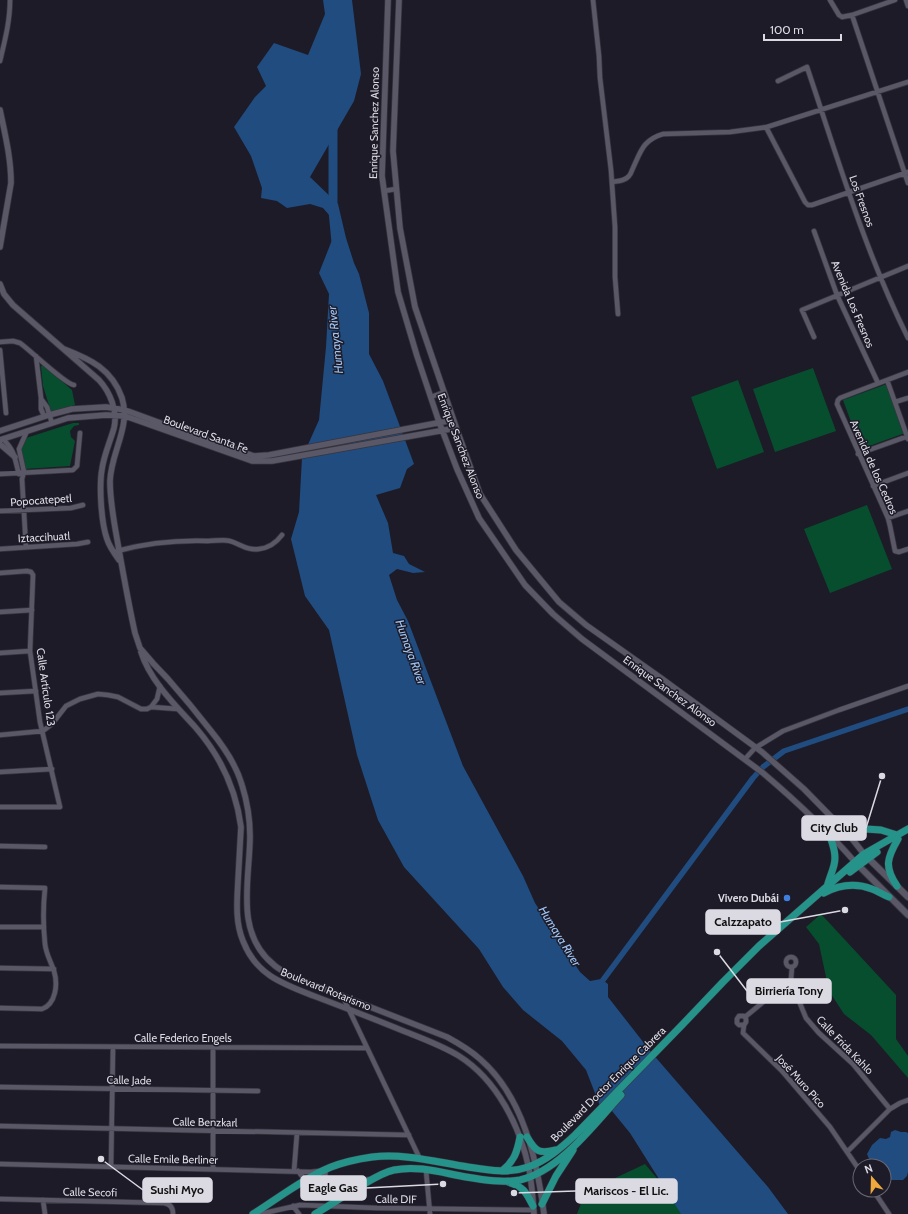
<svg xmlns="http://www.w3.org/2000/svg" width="908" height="1214" font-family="Cabin,sans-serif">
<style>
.green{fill:#074e2e}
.water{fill:#204c80}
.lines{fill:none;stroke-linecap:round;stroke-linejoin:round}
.canal{stroke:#204c80;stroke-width:5.5}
.river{stroke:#204c80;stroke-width:9}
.minor-casing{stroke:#36353e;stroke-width:6}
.tertiary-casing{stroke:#36353e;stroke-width:7}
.secondary-casing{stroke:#36353e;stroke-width:8}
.primary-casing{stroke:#36353e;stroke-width:8}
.minor{stroke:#5a5867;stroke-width:4.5}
.tertiary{stroke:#5a5867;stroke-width:5.5}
.secondary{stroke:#5a5867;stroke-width:6}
.primary{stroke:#26938a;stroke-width:7}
.shop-dot{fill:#3f7fe0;stroke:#1d1b27;stroke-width:1.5}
.labels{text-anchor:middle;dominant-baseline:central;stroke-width:3;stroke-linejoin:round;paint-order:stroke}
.street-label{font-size:11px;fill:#dbdae3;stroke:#1d1b27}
.poi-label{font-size:11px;font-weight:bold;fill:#dbdae3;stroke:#1d1b27;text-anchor:end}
.water-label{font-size:12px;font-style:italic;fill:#9fc5f4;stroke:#1d1b27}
.leader{fill:none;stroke:#dbdae3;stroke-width:1.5}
.callout-dot{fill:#dbdae3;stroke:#1d1b27;stroke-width:1.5}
.callout{fill:#dbdae3;stroke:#dbdae3;stroke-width:1.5}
.callout-label{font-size:12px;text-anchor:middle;font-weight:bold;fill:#111}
</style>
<rect width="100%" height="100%" fill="#1d1b27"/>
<path class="green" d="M 43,365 L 72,390 L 75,405 L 51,412 L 43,386 L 41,366 Z
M 813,368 L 836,431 L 775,452 L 753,389 Z
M 738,380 L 764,452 L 717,469 L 691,397 Z
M 887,384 L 905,433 L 861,449 L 843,400 Z
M 73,423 L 79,423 L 79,425 L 74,426 L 70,431 L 71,437 L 75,441 L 70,466 L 24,469 C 20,456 17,449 26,438 Z
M 867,505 L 892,569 L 830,593 L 804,529 Z
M 821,914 L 896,995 L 896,1039 L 908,1056 L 908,1078 L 871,1035 L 844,1014 L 829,991 L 819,944 L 806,927 Z
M 645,1164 L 687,1214 L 577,1214 L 582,1201 L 594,1188 Z"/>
<path class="water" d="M 323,0 L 352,0 L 361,74 L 354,101 L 310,177 L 338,204 L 346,238 L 354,263 L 359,274 L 369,313 L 369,354 L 383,381 L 414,464 L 407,469 L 400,488 L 376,495 L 388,523 L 393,553 L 404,556 L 409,564 L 425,572 L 413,573 L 397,569 L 389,575 L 397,600 L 408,621 L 463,766 L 523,876 L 535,903 L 580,972 L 590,981 L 601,979 L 608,984 L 608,997 L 651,1052 L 768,1187 L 788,1214 L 681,1214 L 630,1133 L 612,1111 L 600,1106 L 586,1070 L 562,1041 L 523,1010 L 503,987 L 479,949 L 404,867 L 378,820 L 357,755 L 329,630 L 305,596 L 291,539 L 299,512 L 302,458 L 319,420 L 326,347 L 329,294 L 319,273 L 334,235 L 337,224 L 323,208 L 310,204 L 287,208 L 277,201 L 261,198 L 262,188 L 251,156 L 234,127 L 255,97 L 266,86 L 257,67 L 274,43 L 308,55 L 325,14 Z
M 895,1130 L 901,1132 L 906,1132 L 908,1133 L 908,1172 L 907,1176 L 903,1180 L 892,1180 L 884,1178 L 884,1166 L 872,1166 L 867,1154 L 872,1145 L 880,1138 L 886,1139 L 890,1137 L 891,1132 Z"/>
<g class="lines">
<path class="canal" d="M 603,980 L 753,778 L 763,767 L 784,751 L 908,709"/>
<path class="river" d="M 333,125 L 333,211 L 336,242"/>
<defs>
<path id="minor" d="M 593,0 L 599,56 L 600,78 L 611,170 L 615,227 L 615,277 L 618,314
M 830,0 L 839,15 L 842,17 L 852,15 L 895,0
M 906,0 L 908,6
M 852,15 L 908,183
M 0,61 C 5,40 10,21 10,0
M 778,81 L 807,67 C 838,159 865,252 908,338
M 767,127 L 767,129 L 805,202 L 808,205 L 812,205 L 908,172
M 612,182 C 618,181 625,181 629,176 C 631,174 632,170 633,168 C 641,151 643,140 663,134 L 730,132 L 767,127 L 908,82
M 384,191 L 396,189
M 814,231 L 837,295 L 878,383
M 814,337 L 802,310 L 908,266
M 0,342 L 13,341 L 20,343 C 30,350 65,384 74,385
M 0,350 L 6,413
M 36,356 L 41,398 L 41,409 L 44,416
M 908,372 L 840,398 L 838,400 L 837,404 L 888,518 L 890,526 L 895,551 L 899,552 L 908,549
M 887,380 L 908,439
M 431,397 L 444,392
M 42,400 L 47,407 L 52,423
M 895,402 L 908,398
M 3,439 C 16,452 14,458 19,474
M 858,454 L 908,436
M 0,474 L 73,470 L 77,466 L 80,433
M 873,486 L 908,473
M 0,511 L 71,508 L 83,505
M 888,518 L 908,511
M 26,547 L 22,479 L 24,472 L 19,449 L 27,431
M 0,549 L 77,544 L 88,542
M 117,551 C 147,543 178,540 208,541 C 215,541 224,539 230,541 C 240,544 248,551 259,549 C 269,548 276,543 282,535
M 0,573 L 27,571 L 31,572 L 33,575 L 30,651 L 40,722 L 60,807 L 0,807
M 0,612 L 32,610
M 0,653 L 30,651
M 0,693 L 36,691
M 151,707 L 157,699 L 160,686
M 0,735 L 43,731 L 52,724 L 66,706 L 80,699 L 98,694 L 108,695 L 118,697 L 141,709 L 147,709 L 151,707 L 178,709
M 745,759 L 755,748 L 783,731 L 839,710 L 908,686
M 0,772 L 52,769
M 0,846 L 45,847
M 0,887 L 45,888 C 43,907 43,925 45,944 C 46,954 51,962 54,971 C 58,984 56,1004 42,1009 L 0,1008
M 0,927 L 44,927
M786 962a5 5 0 1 1 10 0a5 5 0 1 1-10 0Z
M 792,967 L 791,979 L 799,1001 L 806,1018 L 819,1033 L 853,1064 L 890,1109
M 0,968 L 54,969
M 342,995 L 420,1159
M 745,1017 L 791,979
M 744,1025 L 739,1025 L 737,1023 L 737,1019 L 739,1016 L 744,1016 L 746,1019 L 746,1022 L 744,1025 L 743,1033 L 782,1071 L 830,1127 L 860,1171
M 0,1046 L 366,1048
M 0,1087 L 258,1091
M 0,1126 L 409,1135
M 847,1152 L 890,1109 L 900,1103 L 908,1100
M 0,1164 L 311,1172 L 326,1170 C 324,1178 326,1192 338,1191 C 340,1191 344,1188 346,1187 C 354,1183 361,1180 370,1179
M 111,1167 L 113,1047
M 213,1169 L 213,1047
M 426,1170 L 430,1214
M 294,1171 L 297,1133
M 298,1171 L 315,1193 C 323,1199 330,1195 338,1191
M 873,1190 L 889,1214
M 0,1199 L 164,1203 C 171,1204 173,1208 173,1214
M 43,1200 L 45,1214
M 293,1206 L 299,1214
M 260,1214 L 300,1205 L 377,1208 L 534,1210"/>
<path id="tertiary" d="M 388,0 L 382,176 L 398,292 L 417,356 L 438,419 L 457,469 L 479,518 L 525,585 L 553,614 L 582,639 L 763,773 C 796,801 827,830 855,862
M 399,0 L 393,151 L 400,228 L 415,307 L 458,433 L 480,494 L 516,550 L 559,602 L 586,625 L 661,678 L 762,752 L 804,789 L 849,835 L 864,854
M 0,110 C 5,134 11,158 11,183 L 0,247
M 0,284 L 4,294 L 13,305 L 99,380 C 110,392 118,411 114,428 C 110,442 104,455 102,469 C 99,486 101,522 107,539 C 109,546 114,553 119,560
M 64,349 C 90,359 112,369 122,398 C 131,427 111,452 110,481 C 110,504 115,527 119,550 C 124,578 129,606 135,633 L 140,648 C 149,659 158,669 168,679 C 183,696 197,713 211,731 C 224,747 236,764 242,785 C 247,801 250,819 250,836 C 250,879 234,932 273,964 C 278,969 285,972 291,976 L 447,1037 C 458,1043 470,1050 480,1059 C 523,1096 537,1160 544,1214
M 0,431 L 49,415 L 72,409 L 106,407 L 125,410 L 166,425 L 254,456 L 269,455 L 453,420
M 0,440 L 68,418 L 106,415 L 125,416 L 252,461 L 272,461 L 456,428
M 0,444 L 15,457
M 141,652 C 150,681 177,707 196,728 C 221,757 236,789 241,827 C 240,845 239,863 238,881 C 237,901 235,922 243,941 C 256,975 283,984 314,996 C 343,1007 372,1018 401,1030 C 421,1038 441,1045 459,1056 C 497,1080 520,1126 529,1169 C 532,1184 533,1199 534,1214"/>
<path id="secondary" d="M 866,856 L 908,897
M 856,863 L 908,915"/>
<path id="primary" d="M 834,819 L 845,825 L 850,827 L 866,829 L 881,830 L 897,835
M 850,872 L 877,852
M 897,886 C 884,867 887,858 898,839
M 827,887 C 829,879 832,873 834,865 C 837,854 832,843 829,833
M 824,893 C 839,885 856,883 872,889 C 878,891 883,895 889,897
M 527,1137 C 536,1152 539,1154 556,1150
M 502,1171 C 514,1161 517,1153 520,1137
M 508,1182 C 524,1187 526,1192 533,1206
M 542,1204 L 556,1176 L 573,1150
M 253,1214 C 277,1199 304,1178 331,1167 C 344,1162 358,1159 372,1157 C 404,1153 436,1162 468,1167 C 487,1170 508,1174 528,1167 C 546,1161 561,1148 575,1135 L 683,1024 L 723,982 L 759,946 L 864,854 L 908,829
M 315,1214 C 332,1204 348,1193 364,1184 C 374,1178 384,1172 394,1170 C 418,1165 443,1173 466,1177 C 484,1180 503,1183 520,1180 C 560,1171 594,1124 621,1095"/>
</defs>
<use href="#minor" class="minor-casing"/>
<use href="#tertiary" class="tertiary-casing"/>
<use href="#secondary" class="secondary-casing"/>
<use href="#primary" class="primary-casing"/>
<use href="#minor" class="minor"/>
<use href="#tertiary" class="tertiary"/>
<use href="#secondary" class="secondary"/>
<use href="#primary" class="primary"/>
</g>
<circle class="shop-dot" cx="787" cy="898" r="4"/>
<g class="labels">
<g class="street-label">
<text transform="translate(374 123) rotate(-89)">Enrique Sanchez Alonso</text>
<text transform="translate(862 201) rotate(70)">Los Fresnos</text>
<text transform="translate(853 304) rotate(67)">Avenida Los Fresnos</text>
<text transform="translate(206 434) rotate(20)">Boulevard Santa Fe</text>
<text transform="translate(461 446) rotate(69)">Enrique Sanchez Alonso</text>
<text transform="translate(874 467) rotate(66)">Avenida de los Cedros</text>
<text transform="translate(41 500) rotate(-4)">Popocatepetl</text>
<text transform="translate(44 537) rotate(-3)">Iztaccihuatl</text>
<text transform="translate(46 687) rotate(82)">Calle Artículo 123</text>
<text transform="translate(670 691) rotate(36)">Enrique Sanchez Alonso</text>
<text transform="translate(326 989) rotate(22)">Boulevard Rotarismo</text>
<text x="183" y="1038">Calle Federico Engels</text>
<text transform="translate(845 1045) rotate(46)">Calle Frida Kahlo</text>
<text transform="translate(129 1080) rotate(1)">Calle Jade</text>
<text transform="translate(801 1081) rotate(48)">José Muro Pico</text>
<text transform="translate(608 1084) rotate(-45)">Boulevard Doctor Enrique Cabrera</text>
<text transform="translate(205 1122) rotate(1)">Calle Benzkarl</text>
<text transform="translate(173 1159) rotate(1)">Calle Emile Berliner</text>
<text transform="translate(90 1192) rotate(1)">Calle Secofi</text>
<text transform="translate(396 1199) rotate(1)">Calle DIF</text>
</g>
<g class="poi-label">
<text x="779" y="898">Vivero Dubái</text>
</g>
<g class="water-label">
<text transform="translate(335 340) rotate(-96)">Humaya River</text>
<text transform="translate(411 652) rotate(70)">Humaya River</text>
<text transform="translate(560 936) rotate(58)">Humaya River</text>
</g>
</g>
<path class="leader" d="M882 776L866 828M845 910L780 922M717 952L747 991M443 1184L366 1188M101 1159L143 1190M514 1193L576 1191"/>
<g class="callout-dot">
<circle cx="882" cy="776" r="4"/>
<circle cx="845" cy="910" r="4"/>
<circle cx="717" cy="952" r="4"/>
<circle cx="443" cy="1184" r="4"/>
<circle cx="101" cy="1159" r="4"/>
<circle cx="514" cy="1193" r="4"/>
</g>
<g class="callout">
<rect x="802" y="816" width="64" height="24" rx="4"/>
<rect x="706" y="910" width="74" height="24" rx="4"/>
<rect x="747" y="979" width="84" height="24" rx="4"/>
<rect x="301" y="1176" width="65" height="24" rx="4"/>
<rect x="143" y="1178" width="69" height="24" rx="4"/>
<rect x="576" y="1179" width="101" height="24" rx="4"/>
</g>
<g class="callout-label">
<text x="834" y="832">City Club</text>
<text x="743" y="926">Calzzapato</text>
<text x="789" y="995">Birriería Tony</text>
<text x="333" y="1192">Eagle Gas</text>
<text x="177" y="1194">Sushi Myo</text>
<text x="626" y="1195">Mariscos - El Lic.</text>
</g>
<g transform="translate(872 1178) rotate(340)"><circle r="19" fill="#1d1b27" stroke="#696772"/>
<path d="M0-3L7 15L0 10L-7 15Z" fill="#eea83c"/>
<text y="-6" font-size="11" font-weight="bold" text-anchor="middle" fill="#dbdae3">N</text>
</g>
<path d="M764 34v6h77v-6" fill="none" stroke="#dbdae3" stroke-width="2"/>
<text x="770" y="34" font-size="12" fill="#dbdae3" stroke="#1d1b27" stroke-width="3" paint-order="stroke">100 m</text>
</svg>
